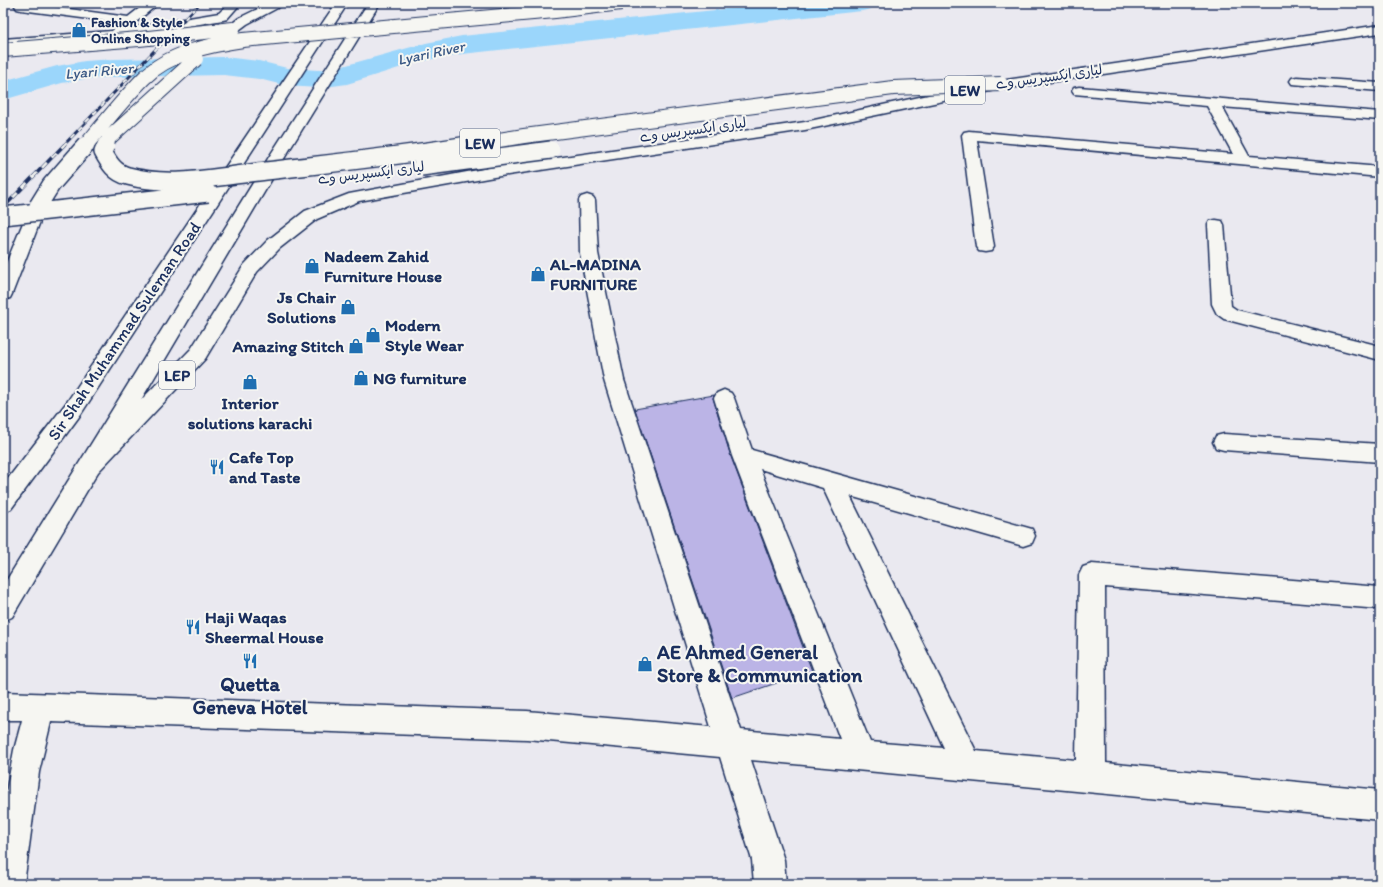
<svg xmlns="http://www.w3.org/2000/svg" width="1383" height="887" font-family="Itim,'Playpen Sans Arabic',sans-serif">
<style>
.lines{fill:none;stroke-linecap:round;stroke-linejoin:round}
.river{fill:#9bd6fb;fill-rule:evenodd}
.building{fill:#bbb4e6;stroke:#1b2f5e}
.street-casing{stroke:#1b2f5e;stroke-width:3}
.highway-casing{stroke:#1b2f5e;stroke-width:3}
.street{fill:#f6f6f2;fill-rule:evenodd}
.highway{fill:#f6f6f2;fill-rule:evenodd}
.rail-far1-casing{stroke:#1b2f5e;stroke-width:3}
.rail-casing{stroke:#1b2f5e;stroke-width:3.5}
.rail-far1{stroke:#f6f6f2;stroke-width:2;stroke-dasharray:5.5;stroke-linecap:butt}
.rail{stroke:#f6f6f2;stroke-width:2.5;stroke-dasharray:7;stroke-linecap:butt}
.highway-bridge-far1-casing{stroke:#1b2f5e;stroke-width:16;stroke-linecap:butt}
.highway-bridge-casing{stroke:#1b2f5e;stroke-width:20;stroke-linecap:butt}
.highway-bridge-far1{stroke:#f6f6f2;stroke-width:14}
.highway-bridge{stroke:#f6f6f2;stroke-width:17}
.labels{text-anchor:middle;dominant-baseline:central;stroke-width:4;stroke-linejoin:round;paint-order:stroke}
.far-poi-label{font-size:14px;font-weight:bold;fill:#1b2f5e;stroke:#f6f6f2;text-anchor:start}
.far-street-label{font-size:14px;fill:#1b2f5e;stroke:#f6f6f2}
.far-water-label{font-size:15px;font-style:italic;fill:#3b5985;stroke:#f6f6f2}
.shield{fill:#f6f6f2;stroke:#5d6b8a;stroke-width:1}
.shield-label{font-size:16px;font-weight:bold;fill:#1b2f5e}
.poi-label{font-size:17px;font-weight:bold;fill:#1b2f5e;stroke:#f6f6f2;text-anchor:start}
.street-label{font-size:17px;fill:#1b2f5e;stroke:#f6f6f2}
.near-poi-label{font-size:20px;font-weight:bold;fill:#1b2f5e;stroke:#f6f6f2;text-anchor:start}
</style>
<rect width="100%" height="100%" fill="#eae9f0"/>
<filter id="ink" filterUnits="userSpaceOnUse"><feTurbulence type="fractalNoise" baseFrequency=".025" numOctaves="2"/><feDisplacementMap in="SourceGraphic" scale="8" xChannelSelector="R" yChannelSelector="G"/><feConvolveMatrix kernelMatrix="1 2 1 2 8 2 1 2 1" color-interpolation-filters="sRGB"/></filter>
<g filter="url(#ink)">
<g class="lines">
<path class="river" d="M 784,3 L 875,3 L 871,9 L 862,11 L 462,54 L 437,58 L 415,63 L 347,84 L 318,88 L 287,86 L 259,79 L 224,75 L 114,77 L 85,79 L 62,83 L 3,100 L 3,81 L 57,66 L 85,61 L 114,59 L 224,57 L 259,61 L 287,68 L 318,70 L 343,66 L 426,43 L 462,36 Z"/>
</g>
<path class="building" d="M 714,395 L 713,398 L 731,457 L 812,671 L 732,698 L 635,409 Z"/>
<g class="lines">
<defs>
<path id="street" d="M 17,3 L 25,3 L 128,17 L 146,3 L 159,3 L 129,28 L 219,13 L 229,3 L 241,3 L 227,19 L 223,20 L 112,39 L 3,47 L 3,39 L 112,31 L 120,23 L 21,10 L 17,9 L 15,6 Z
M 1297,77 L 1380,83 L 1380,91 L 1292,84 L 1290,81 L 1292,78 Z
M 1079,87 L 1380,112 L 1380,120 L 1222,107 L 1249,156 L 1380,167 L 1380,177 L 977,140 L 994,247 L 991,251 L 985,252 L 979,251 L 976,247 L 962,135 L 964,132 L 969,131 L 1233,154 L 1207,106 L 1074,94 L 1072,91 L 1074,88 Z
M 587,195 L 593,197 L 595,200 L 598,253 L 624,380 L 741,730 L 840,739 L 732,456 L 714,398 L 717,393 L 724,390 L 731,393 L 734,398 L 752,450 L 1032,529 L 1035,536 L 1032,543 L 1023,546 L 850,496 L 976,751 L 1076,760 L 1079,575 L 1083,567 L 1092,564 L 1380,587 L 1380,609 L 1105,587 L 1106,763 L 1380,790 L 1380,820 L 751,760 L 784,860 L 786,884 L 754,884 L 752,860 L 720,757 L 527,739 L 51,722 L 39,772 L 24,884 L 3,884 L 3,809 L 14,750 L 22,720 L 3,720 L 3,692 L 527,711 L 711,727 L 604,380 L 580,253 L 579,200 L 581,197 ZM 760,469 L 823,488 L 944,748 L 870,742 Z
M 1216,220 L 1222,221 L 1224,225 L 1231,306 L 1237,310 L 1380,346 L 1380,360 L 1224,319 L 1217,314 L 1212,304 L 1208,225 L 1210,221 Z
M 1224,434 L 1380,444 L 1380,462 L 1224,450 L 1216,448 L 1213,442 L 1216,436 Z"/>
<path id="highway" d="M 270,3 L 285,3 L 283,5 L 247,24 L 219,45 L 211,45 L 209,42 L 239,18 Z
M 336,3 L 348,3 L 81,414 L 11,509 L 3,512 L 3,485 L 67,402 Z
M 368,3 L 380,3 L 285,157 L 141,400 L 191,349 L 244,265 L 268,240 L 305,211 L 349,194 L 494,167 L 805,122 L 979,84 L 1380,25 L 1380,33 L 996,90 L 805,130 L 494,177 L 359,201 L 317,219 L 280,248 L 257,272 L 205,359 L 98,472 L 12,617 L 3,621 L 3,586 L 269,157 Z
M 38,201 L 44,203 L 46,206 L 12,294 L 10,298 L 3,300 L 3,271 L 30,206 L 32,203 Z"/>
</defs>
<use href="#street" class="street-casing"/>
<use href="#highway" class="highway-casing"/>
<use href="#street" class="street"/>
<use href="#highway" class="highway"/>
<defs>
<path id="rail-far1" d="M 63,146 L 200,3"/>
<path id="rail" d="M 3,208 L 64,145"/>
</defs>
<use href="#rail-far1" class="rail-far1-casing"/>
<use href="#rail" class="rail-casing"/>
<use href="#rail-far1" class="rail-far1"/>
<use href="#rail" class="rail"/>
<defs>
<path id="highway-bridge-far1" d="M 3,50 L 139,39 L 233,29
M 85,146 C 104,124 123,99 144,78 C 169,53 209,45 243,40 L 555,11 L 621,3
M 106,146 L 109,138 L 196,59
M 462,146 L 524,136 L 893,88 L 1001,84"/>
<path id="highway-bridge" d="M 106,145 L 103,152 C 109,163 115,173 128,176 C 172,188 221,176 266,171 C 334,163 401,156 468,145
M 421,167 L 551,150
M 38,206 L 51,185 L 86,145
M 3,216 L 208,193"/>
</defs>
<use href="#highway-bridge-far1" class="highway-bridge-far1-casing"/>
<use href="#highway-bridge" class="highway-bridge-casing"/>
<use href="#highway-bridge-far1" class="highway-bridge-far1"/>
<use href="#highway-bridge" class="highway-bridge"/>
</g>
</g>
<defs>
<symbol id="shop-bare" viewBox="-9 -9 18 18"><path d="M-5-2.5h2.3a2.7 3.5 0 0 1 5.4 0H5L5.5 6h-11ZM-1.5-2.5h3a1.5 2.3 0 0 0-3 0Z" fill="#1f6fb2" stroke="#f6f6f2" stroke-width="2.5" paint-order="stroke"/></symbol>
<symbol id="restaurant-bare" viewBox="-9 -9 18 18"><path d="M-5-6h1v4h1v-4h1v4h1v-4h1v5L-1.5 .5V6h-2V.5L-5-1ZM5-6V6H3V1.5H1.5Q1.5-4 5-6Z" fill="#1f6fb2" stroke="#f6f6f2" stroke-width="2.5" paint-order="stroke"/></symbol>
</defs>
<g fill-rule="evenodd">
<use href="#shop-bare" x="68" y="19" width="22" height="22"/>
<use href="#shop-bare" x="301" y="255" width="22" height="22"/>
<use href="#shop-bare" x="527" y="263" width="22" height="22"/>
<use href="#shop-bare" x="337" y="296" width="22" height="22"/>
<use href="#shop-bare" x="362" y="324" width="22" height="22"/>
<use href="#shop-bare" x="345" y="335" width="22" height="22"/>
<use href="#shop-bare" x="350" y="367" width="22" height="22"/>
<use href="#shop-bare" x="239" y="371" width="22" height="22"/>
<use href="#restaurant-bare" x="206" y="456" width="22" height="22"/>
<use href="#restaurant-bare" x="182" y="616" width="22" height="22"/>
<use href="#restaurant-bare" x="239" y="650" width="22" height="22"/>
<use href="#shop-bare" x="634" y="653" width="22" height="22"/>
</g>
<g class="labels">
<g class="far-poi-label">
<text x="91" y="22">Fashion &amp; Style<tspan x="91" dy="16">Online Shopping</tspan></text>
</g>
<g class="far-street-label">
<text transform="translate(1049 77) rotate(-8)">لیاری ایکسپریس وے</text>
<text transform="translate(693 130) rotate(-8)">لیاری ایکسپریس وے</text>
<text transform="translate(371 173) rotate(-7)">لیاری ایکسپریس وے</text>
</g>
<g class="far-water-label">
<text transform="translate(431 53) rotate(-12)">Lyari River</text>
<text transform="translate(99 71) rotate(-5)">Lyari River</text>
</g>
<g class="shield">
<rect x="945" y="76" width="40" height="28" rx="3"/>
<rect x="460" y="129" width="40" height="28" rx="3"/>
<rect x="159" y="361" width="36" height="28" rx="3"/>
</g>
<g class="shield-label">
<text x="965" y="90">LEW</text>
<text x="480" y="143">LEW</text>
<text x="177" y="375">LEP</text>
</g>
<g class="poi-label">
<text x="324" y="256">Nadeem Zahid<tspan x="324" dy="20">Furniture House</tspan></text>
<text x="550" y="264">AL-MADINA<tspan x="550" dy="20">FURNITURE</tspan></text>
<text x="336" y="297" text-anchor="end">Js Chair<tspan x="336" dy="20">Solutions</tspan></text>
<text x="385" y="325">Modern<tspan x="385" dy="20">Style Wear</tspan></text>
<text x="344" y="346" text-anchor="end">Amazing Stitch</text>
<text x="373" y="378">NG furniture</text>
<text x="250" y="403" text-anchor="middle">Interior<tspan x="250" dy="20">solutions karachi</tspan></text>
<text x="229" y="457">Cafe Top<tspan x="229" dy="20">and Taste</tspan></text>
<text x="205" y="617">Haji Waqas<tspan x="205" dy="20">Sheermal House</tspan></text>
</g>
<g class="street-label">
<text transform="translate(124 331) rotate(-56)">Sir Shah Muhammad Suleman Road</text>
</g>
<g class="near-poi-label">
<text x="657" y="652">AE Ahmed General<tspan x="657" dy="23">Store &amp; Communication</tspan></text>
<text x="250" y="684" text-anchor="middle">Quetta<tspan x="250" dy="23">Geneva Hotel</tspan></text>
</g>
</g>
<rect width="1383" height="887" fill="none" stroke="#f6f6f2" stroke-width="16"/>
<rect x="8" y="8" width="1367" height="871" fill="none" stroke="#1b2f5e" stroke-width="1.5" filter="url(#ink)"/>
</svg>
